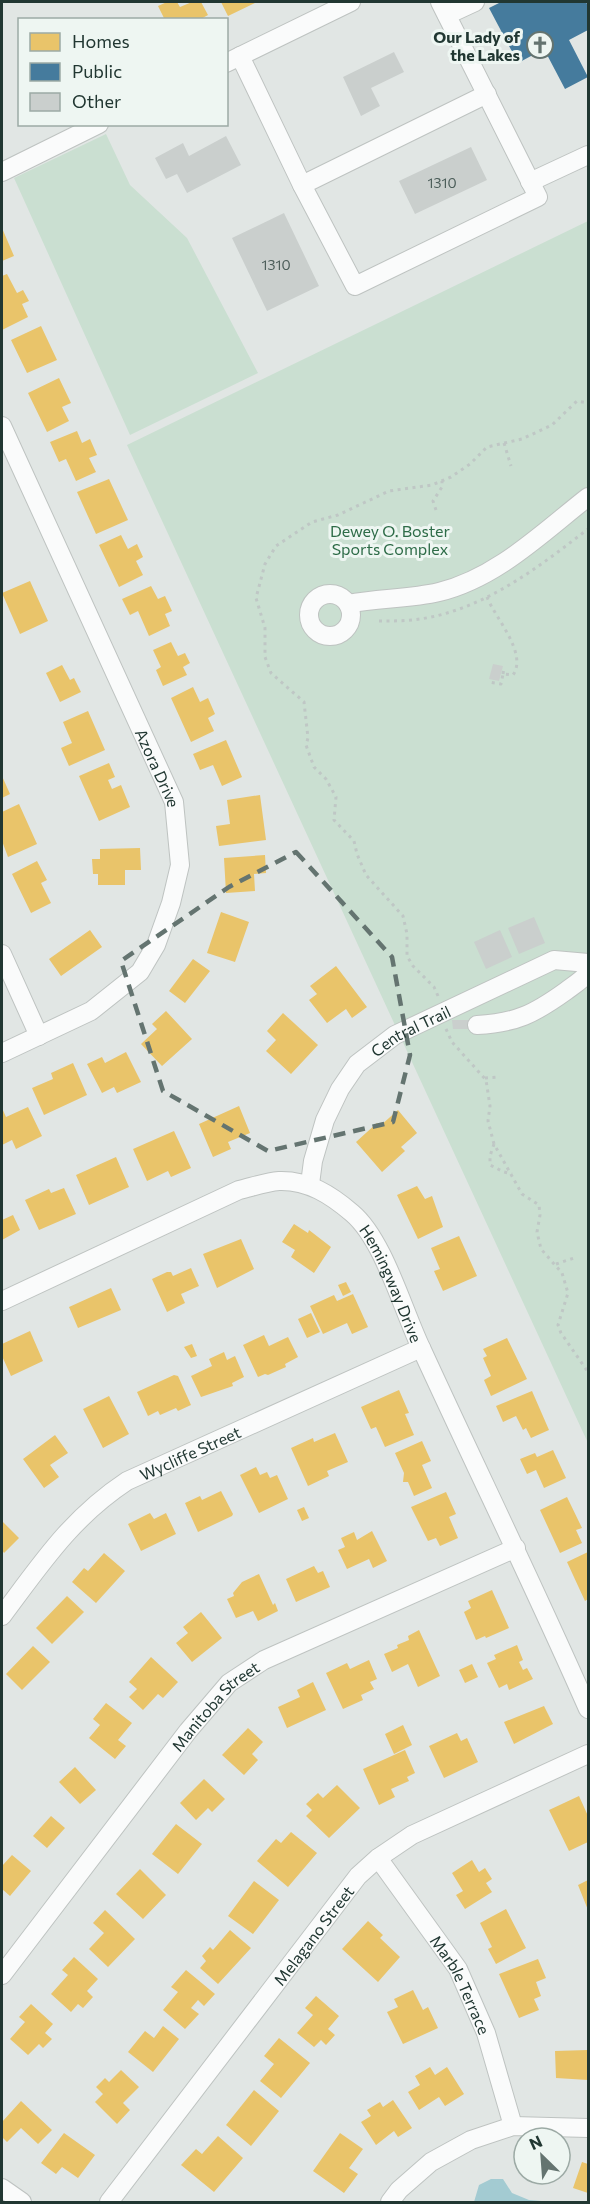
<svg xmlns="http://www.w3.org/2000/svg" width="590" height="2204" font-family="Commissioner,sans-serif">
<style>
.green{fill:#cadfd1}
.water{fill:#a3cbd2}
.homes{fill:#e9c46a}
.public{fill:#457b9d}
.building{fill:#cacfcd}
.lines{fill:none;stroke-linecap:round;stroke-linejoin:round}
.minor-casing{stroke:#bec3c1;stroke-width:20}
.path{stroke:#bfc7c5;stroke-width:3;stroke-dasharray:3 4.5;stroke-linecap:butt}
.minor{stroke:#fafbfb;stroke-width:18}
.marked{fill:none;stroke:#647470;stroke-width:4.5;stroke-dasharray:12 8;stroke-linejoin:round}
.labels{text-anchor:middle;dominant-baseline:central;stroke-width:6;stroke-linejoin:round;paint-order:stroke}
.number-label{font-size:14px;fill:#4c5e5a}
.poi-label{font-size:16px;font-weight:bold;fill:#213732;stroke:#eef6f2;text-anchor:end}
.park-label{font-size:16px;fill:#2e6c48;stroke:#eef6f2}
.street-label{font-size:16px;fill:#213732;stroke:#eef6f2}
</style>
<rect width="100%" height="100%" fill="#e1e6e4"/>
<path class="green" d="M 106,134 L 130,185 L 187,238 L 258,373 L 130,435 L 14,178 Z
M 588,221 L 588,1443 L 127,445 Z"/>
<path class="water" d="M 491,2179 L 503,2179 L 512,2193 L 529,2200 L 554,2202 L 474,2202 L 479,2185 Z"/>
<path class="homes" d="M 167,2 L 177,2 L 180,7 L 192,2 L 201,2 L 208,15 L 199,20 L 165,20 L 158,6 Z
M 221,2 L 257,2 L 228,16 Z
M 2,228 L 14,256 L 2,261 Z
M 7,274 L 17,293 L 23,290 L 29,301 L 22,304 L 28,317 L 2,330 L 2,276 Z
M 41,326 L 57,360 L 27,373 L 11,340 Z
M 59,378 L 71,403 L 62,407 L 69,421 L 47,432 L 28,393 Z
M 77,431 L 82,443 L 90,439 L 97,455 L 89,458 L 96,472 L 76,481 L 66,459 L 59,462 L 50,442 Z
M 109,479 L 128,520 L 96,534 L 77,492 Z
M 121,535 L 128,549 L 137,544 L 143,557 L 136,561 L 143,575 L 119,587 L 99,545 Z
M 30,581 L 48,621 L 20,634 L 2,593 Z
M 151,586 L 158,599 L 165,596 L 172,611 L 165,614 L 170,626 L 149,636 L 138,611 L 130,615 L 122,599 Z
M 171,642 L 178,656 L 185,653 L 190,663 L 183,667 L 187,675 L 163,686 L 156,670 L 161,667 L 153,650 Z
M 62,665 L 70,680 L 74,678 L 81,692 L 60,702 L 46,673 Z
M 193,687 L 200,702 L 208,698 L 215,714 L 208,718 L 214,731 L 191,742 L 171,698 Z
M 88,711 L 105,750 L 69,766 L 61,748 L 72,743 L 63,722 Z
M 226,740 L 242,777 L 222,786 L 213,765 L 200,770 L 193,754 Z
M 109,763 L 115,777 L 108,780 L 112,789 L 121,785 L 130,807 L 99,821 L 79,776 Z
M 2,776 L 10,794 L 2,798 Z
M 260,795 L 266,840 L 219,846 L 216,826 L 230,824 L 227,800 Z
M 19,804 L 37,844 L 8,857 L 2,841 L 2,812 Z
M 140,848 L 141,870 L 125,870 L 125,885 L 98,885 L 98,874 L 93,874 L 92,859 L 100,859 L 100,849 Z
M 265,855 L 266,873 L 254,874 L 255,891 L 226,893 L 224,858 Z
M 37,861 L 47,880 L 41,883 L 51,903 L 31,913 L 12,874 Z
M 221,912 L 249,922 L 235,962 L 207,953 Z
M 90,930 L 102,947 L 61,976 L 49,959 Z
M 193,959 L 210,971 L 185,1003 L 169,991 Z
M 336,966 L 367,1007 L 352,1018 L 346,1009 L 327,1023 L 309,1000 L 317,994 L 310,986 Z
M 166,1011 L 192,1039 L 162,1066 L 141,1044 L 157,1029 L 152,1024 Z
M 283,1013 L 318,1045 L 291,1074 L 266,1051 L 276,1040 L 267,1031 Z
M 126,1052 L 141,1082 L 117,1093 L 114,1087 L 102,1093 L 87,1064 L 102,1057 L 105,1063 Z
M 73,1063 L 87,1095 L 44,1115 L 32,1088 L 53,1079 L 51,1073 Z
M 239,1106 L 250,1133 L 228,1142 L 231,1149 L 213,1157 L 199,1124 Z
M 28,1107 L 42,1136 L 16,1149 L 12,1140 L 2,1145 L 2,1108 L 6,1117 Z
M 398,1110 L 417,1133 L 401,1147 L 405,1151 L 382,1172 L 356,1142 L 377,1123 L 380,1126 Z
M 174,1131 L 191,1168 L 171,1177 L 168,1171 L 147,1181 L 133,1149 Z
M 116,1157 L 129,1187 L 89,1205 L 76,1175 Z
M 417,1186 L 425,1199 L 432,1196 L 443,1227 L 418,1239 L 397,1195 Z
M 64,1188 L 76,1214 L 39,1230 L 25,1200 L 49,1189 L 51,1193 Z
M 13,1215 L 20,1230 L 2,1240 L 2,1220 Z
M 294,1224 L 308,1233 L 309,1230 L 331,1247 L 314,1273 L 291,1257 L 295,1250 L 282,1242 Z
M 459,1236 L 477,1276 L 443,1291 L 434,1271 L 440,1269 L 431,1248 Z
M 241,1239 L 254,1269 L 217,1288 L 203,1254 Z
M 191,1268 L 199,1286 L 181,1294 L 185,1303 L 167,1312 L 152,1279 L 167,1272 L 171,1272 L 173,1276 Z
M 346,1282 L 351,1292 L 343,1296 L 338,1285 Z
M 111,1288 L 121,1310 L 78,1328 L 69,1307 Z
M 353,1294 L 368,1327 L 352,1334 L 347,1323 L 323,1334 L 310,1306 L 334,1295 L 337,1301 Z
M 311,1313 L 320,1332 L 307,1338 L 298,1319 Z
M 30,1331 L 43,1361 L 11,1376 L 2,1356 L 2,1344 Z
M 264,1335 L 269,1346 L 288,1337 L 298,1357 L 285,1364 L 286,1367 L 268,1375 L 265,1374 L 258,1377 L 243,1345 Z
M 507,1338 L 527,1379 L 491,1396 L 484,1380 L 491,1376 L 483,1358 L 487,1356 L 483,1349 Z
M 192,1344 L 197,1356 L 191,1358 L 184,1347 Z
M 224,1352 L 227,1360 L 235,1356 L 244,1377 L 232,1383 L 233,1386 L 201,1397 L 191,1376 L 212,1366 L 209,1359 Z
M 174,1375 L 178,1376 L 191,1405 L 178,1411 L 176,1408 L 160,1415 L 158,1411 L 148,1416 L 137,1392 Z
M 399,1390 L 409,1413 L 405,1414 L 414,1435 L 385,1447 L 376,1427 L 371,1429 L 361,1407 Z
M 532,1391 L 549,1430 L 531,1438 L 526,1428 L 523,1430 L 516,1416 L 503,1422 L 496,1406 Z
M 109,1396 L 129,1434 L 103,1448 L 83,1409 Z
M 335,1433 L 348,1462 L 327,1471 L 329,1476 L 308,1486 L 291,1448 L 313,1438 L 314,1442 Z
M 55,1435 L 68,1453 L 50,1465 L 59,1477 L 44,1488 L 23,1459 Z
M 422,1441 L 431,1461 L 422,1465 L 432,1488 L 414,1496 L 408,1482 L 403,1482 L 404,1473 L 395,1453 Z
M 553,1450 L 566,1478 L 544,1488 L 536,1470 L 527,1474 L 520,1459 L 535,1453 L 537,1457 Z
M 256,1467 L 260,1475 L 267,1472 L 270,1478 L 277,1475 L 288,1499 L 259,1513 L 240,1475 Z
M 221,1491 L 233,1514 L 232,1516 L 198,1532 L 185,1503 L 200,1496 L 202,1500 Z
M 446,1492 L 456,1514 L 449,1517 L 458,1538 L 440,1546 L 436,1538 L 428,1541 L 411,1507 Z
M 567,1497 L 582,1528 L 576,1530 L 582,1543 L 560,1553 L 540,1510 Z
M 304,1507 L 309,1518 L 302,1521 L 297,1510 Z
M 150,1513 L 154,1519 L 166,1513 L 176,1534 L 141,1551 L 128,1524 Z
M 2,1521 L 19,1538 L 4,1553 L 2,1550 Z
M 372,1531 L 387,1561 L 373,1568 L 369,1559 L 347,1569 L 338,1550 L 345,1547 L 341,1538 L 354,1532 L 357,1540 Z
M 588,1552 L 588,1599 L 585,1601 L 567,1562 Z
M 104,1553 L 125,1571 L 96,1603 L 72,1582 L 84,1568 L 88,1571 Z
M 314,1566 L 318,1573 L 323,1571 L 330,1587 L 296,1602 L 286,1579 Z
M 259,1574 L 273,1605 L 275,1603 L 278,1611 L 258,1621 L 253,1611 L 236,1618 L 227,1599 L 234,1596 L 233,1593 L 242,1582 Z
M 492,1590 L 509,1628 L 486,1638 L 485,1636 L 476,1640 L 464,1612 L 471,1608 L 468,1601 Z
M 67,1596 L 84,1612 L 52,1644 L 36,1628 Z
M 201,1612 L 222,1638 L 192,1662 L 176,1643 L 188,1633 L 183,1627 Z
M 419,1630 L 440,1676 L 418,1687 L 408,1664 L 392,1672 L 384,1654 L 398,1648 L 397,1645 L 409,1640 L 408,1636 Z
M 517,1645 L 523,1660 L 519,1662 L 523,1670 L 527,1668 L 533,1679 L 509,1690 L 507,1684 L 499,1688 L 487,1663 L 496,1659 L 494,1655 Z
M 33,1646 L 50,1662 L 22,1690 L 6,1674 Z
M 151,1657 L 178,1682 L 163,1698 L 158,1694 L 143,1710 L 129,1697 L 137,1689 L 129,1682 Z
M 369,1660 L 377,1679 L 370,1682 L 374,1689 L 361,1695 L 363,1700 L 343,1709 L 326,1673 L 347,1663 L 350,1669 Z
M 472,1664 L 478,1677 L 465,1683 L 459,1670 Z
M 313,1682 L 326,1710 L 287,1728 L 278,1707 L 300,1697 L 297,1690 Z
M 106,1703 L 132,1723 L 118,1740 L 126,1746 L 115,1759 L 89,1738 L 100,1725 L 93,1719 Z
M 544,1706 L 553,1724 L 514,1744 L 504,1722 Z
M 403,1725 L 412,1745 L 394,1754 L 385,1734 Z
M 248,1728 L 263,1742 L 252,1754 L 258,1760 L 244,1775 L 222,1755 Z
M 457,1733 L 461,1741 L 467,1738 L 478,1762 L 444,1778 L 429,1746 Z
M 405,1750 L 415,1773 L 407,1777 L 409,1781 L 391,1789 L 395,1797 L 379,1805 L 363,1769 Z
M 75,1767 L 96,1790 L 80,1804 L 59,1782 Z
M 204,1779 L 225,1799 L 212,1812 L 208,1808 L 196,1820 L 180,1803 Z
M 337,1785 L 360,1808 L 329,1838 L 306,1816 L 312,1810 L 306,1804 L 318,1793 L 323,1798 Z
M 579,1796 L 588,1816 L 588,1842 L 569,1851 L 549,1810 Z
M 51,1816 L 65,1828 L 47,1848 L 33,1836 Z
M 176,1824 L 202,1844 L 178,1874 L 152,1854 Z
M 291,1832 L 317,1853 L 288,1887 L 257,1861 L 276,1839 L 281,1843 Z
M 12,1855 L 31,1871 L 10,1896 L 2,1889 L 2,1866 Z
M 472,1860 L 479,1872 L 485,1868 L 492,1879 L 486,1883 L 492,1892 L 465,1909 L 456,1895 L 463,1891 L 452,1873 Z
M 140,1869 L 166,1895 L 143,1919 L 116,1894 Z
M 588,1880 L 588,1910 L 578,1885 Z
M 254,1881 L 279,1900 L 253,1934 L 228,1916 Z
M 506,1909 L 526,1948 L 496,1964 L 488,1949 L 492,1947 L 480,1923 Z
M 105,1910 L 135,1939 L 108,1967 L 89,1949 L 104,1933 L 93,1923 Z
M 368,1921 L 383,1935 L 380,1938 L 400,1957 L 378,1982 L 342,1949 Z
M 230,1930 L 251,1948 L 218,1984 L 200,1968 L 206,1961 L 202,1956 L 210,1947 L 213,1950 Z
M 74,1957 L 98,1979 L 87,1991 L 93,1997 L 83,2008 L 78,2004 L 71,2012 L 51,1994 L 68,1975 L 62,1970 Z
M 538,1959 L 546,1978 L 536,1982 L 541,1996 L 534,1999 L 539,2010 L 519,2018 L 499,1974 Z
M 186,1970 L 215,1994 L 204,2006 L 198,2000 L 191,2008 L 199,2014 L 185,2029 L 163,2010 L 178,1992 L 171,1987 Z
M 413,1990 L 423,2010 L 428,2007 L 438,2028 L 403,2044 L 387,2012 L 398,2007 L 394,1999 Z
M 316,1996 L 339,2016 L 328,2029 L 335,2035 L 326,2045 L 321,2040 L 314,2047 L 297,2033 L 313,2015 L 305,2008 Z
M 31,2004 L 53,2024 L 45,2033 L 52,2039 L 43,2048 L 39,2044 L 28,2055 L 10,2039 L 25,2022 L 19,2017 Z
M 163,2026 L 179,2039 L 153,2072 L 128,2052 L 145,2031 L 154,2038 Z
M 279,2038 L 310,2063 L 281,2098 L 260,2081 L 274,2064 L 264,2056 Z
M 588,2050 L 588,2080 L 556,2078 L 555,2051 Z
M 430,2067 L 435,2075 L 447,2067 L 464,2094 L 445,2106 L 439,2097 L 419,2110 L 408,2092 L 420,2085 L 415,2076 Z
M 121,2070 L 139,2087 L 123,2103 L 130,2110 L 117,2124 L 95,2102 L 103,2094 L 96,2087 L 105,2078 L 109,2082 Z
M 254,2090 L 279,2111 L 251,2146 L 226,2125 Z
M 393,2100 L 412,2128 L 398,2137 L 394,2131 L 376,2145 L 361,2122 L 371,2116 L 367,2110 L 380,2102 L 383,2107 Z
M 21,2101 L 52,2130 L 38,2144 L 21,2128 L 7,2142 L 2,2137 L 2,2122 Z
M 64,2133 L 95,2155 L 78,2178 L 62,2167 L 56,2174 L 41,2163 Z
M 340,2133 L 363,2149 L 349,2168 L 358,2174 L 344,2193 L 313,2171 Z
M 218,2136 L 243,2158 L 214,2192 L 181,2165 L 196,2149 L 202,2154 Z
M 582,2162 L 588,2164 L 588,2193 L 573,2188 Z"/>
<path class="public" d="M 501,2 L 586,2 L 588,6 L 588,30 L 569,40 L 588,77 L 565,89 L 544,49 L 518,63 L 489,8 Z"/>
<path class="building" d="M 394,52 L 404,72 L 371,88 L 380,106 L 361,116 L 343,77 Z
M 226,136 L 241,165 L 187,193 L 177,174 L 166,179 L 155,158 L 183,143 L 189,156 Z
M 471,147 L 487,180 L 415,214 L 399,181 Z
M 284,213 L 319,286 L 267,311 L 232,238 Z
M 493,664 L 503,666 L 499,681 L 489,679 Z
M 534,917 L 545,943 L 519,954 L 508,928 Z
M 500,930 L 512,957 L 486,969 L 474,942 Z
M 452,1020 L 470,1020 L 470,1029 L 453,1029 Z"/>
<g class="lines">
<defs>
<g id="minor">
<path d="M 447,15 L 475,2"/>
<path d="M 240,56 L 302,185 L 355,286 L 538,197 L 440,2"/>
<path d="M 226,63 L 351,2"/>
<path d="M 2,172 L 99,124"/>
<path d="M 530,182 L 588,155"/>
<path d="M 302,185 L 487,94"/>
<path id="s1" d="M 2,426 L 174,802 L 180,865 L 171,903 L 156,945 L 140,972 L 91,1011 L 2,1053"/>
<circle cx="330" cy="615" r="21"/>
<path d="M 348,604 C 378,598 409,599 439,592 C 497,578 543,532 588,497"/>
<path d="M 2,954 L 39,1036"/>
<path d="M 477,1025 C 516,1023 534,1014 566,991 C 574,985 582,980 588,973"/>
<path id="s2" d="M 310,1184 L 313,1161 L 325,1120 L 340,1089 L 357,1064 L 395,1035 L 554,960 L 588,963"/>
<path id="s3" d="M 2,1301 L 239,1190 C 252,1187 266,1182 279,1181 C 308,1180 331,1195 352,1213 C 384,1240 403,1311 422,1350 C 477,1470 535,1588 588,1709"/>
<path id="s4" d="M 2,1616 C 41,1564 71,1518 127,1481 L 421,1348"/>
<path id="s5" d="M 378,1858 L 458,1969 L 486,2033 L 513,2126"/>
<path id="s6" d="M 2,1975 L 188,1731 L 229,1683 L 264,1660 L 516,1548"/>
<path d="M 2,2188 L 22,2202"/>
<path id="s7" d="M 109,2202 L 358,1876 L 378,1858 L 412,1835 L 588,1754"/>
<path d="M 390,2202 L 399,2190 L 431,2162 L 471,2140 L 513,2126 L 588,2128"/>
</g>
</defs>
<use href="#minor" class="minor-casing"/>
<path class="path" d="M 504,443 L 511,466
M 436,510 L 433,501 L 442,487 L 442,481
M 487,597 C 495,618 528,653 513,675 L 503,674 L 501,684 L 488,682
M 379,621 C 390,621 401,621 412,620 C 480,613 536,569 588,529
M 503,674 L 504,668
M 438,996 L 434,987 L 413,966 L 407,956 L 407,934 L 403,916 L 366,875 L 357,854 L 354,841 L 334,820 L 336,797 L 326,779 L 314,767 L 306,745 L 308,738 L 304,702 L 271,673 L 265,657 L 265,628 L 256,598 L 265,564 L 276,546 L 312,522 L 338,515 L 389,491 L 432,485 L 451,477 L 470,464 L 487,447 L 522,439 L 552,425 L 577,401 L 588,403
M 446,1029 L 452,1042 L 486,1080 L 490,1106 L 488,1121 L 494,1144 L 522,1194 L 539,1205 L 540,1215 L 537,1232 L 541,1249 L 562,1273 L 568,1293 L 558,1325 L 561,1333 L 588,1372
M 485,1078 L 500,1077
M 494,1144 L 490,1156 L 490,1165 L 504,1172 L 512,1174
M 556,1264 L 577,1257"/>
<use href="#minor" class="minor"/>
</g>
<path class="marked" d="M 296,852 L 392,957 L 410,1055 L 393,1122 L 268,1151 L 163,1091 L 121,961 L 229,887 Z"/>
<defs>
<symbol id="church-ring" viewBox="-11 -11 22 22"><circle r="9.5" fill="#eef6f2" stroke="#647470" stroke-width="1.5"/><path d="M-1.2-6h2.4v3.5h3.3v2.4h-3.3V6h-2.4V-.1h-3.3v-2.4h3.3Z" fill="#647470"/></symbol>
</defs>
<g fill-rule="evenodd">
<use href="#church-ring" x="525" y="30" width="30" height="30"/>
</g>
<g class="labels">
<g class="number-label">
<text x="442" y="182">1310</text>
<text x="276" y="264">1310</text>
</g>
<g class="poi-label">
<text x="520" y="36">Our Lady of<tspan x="520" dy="18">the Lakes</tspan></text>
</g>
<g class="park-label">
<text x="390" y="530">Dewey O. Boster<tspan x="390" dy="18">Sports Complex</tspan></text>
</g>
<g class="street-label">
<text stroke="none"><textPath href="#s1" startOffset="376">Azora Drive</textPath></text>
<text stroke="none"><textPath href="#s2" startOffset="194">Central Trail</textPath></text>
<text stroke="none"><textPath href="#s3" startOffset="466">Hemingway Drive</textPath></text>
<text stroke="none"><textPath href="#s4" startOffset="254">Wycliffe Street</textPath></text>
<text stroke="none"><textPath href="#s6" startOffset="344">Manitoba Street</textPath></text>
<text stroke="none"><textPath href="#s7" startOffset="336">Melagano Street</textPath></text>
<text stroke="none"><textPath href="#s5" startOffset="152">Marble Terrace</textPath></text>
</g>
</g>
<rect width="590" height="2204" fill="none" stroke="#213732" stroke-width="6"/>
<rect x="18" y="18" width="210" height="108" fill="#eef6f2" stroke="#9caaa5" stroke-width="1.5"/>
<rect x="30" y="33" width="30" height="18" fill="#e9c46a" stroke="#9caaa5" stroke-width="1.5"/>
<text x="72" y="48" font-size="18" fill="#213732">Homes</text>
<rect x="30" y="63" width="30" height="18" fill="#457b9d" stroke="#9caaa5" stroke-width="1.5"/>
<text x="72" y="78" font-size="18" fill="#213732">Public</text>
<rect x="30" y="93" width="30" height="18" fill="#cacfcd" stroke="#9caaa5" stroke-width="1.5"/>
<text x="72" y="108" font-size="18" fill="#213732">Other</text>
<g transform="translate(542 2156) rotate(335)"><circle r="28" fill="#eef6f2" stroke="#9caaa5" stroke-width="1.5"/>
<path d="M0-4.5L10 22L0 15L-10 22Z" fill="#647470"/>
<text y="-9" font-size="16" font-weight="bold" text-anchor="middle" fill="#213732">N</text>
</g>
</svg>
